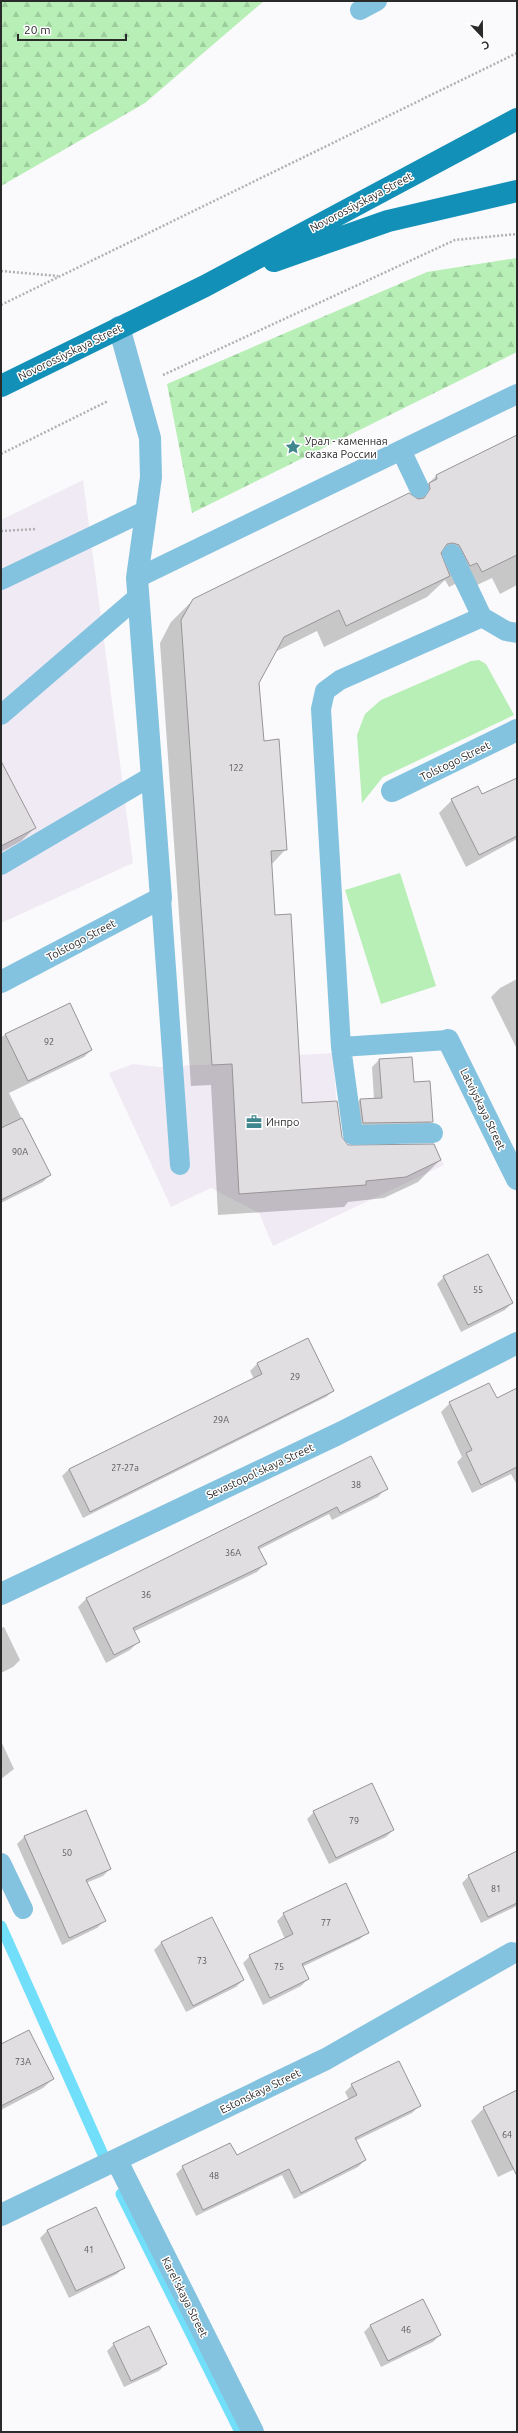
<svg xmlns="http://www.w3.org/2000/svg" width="518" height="2433" font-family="Ubuntu,sans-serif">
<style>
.built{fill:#f0eaf4}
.forest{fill:url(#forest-firs)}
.park{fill:#b7efb6}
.shadow{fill:#0003}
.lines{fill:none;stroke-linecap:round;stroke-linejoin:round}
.stream{stroke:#71dffa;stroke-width:11}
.building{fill:#e0dee0;stroke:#979597}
.path{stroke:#b1b1b2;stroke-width:2.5;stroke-dasharray:2 2;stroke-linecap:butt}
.service{stroke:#84c3df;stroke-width:20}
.minor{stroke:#84c3df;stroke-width:22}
.primary{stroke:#1390b7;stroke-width:22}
.labels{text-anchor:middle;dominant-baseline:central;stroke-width:3;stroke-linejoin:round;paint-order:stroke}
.number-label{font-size:9px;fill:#585758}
.street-label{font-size:11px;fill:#2a2a2b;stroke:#fff}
.poi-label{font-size:11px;fill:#2a2a2b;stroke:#fff;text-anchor:start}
</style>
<defs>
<pattern id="forest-firs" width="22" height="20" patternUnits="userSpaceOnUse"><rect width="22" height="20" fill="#b7efb6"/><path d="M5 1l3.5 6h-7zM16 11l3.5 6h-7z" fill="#9ecd9d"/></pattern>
</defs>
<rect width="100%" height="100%" fill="#faf9fb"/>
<path class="built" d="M 83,480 L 133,863 L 1,923 L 1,520 Z
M 333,1053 L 343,1198 L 341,1149 L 433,1141 L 444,1165 L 273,1246 L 259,1213 L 211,1188 L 171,1207 L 109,1073 L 133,1064 L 159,1067 L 284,1061 L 284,1056 Z"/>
<path class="forest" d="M 1,1 L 264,1 L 145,103 L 1,186 Z
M 517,258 L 517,352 L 192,513 L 167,384 L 427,272 Z"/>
<path class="park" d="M 479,660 L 486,664 L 514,715 L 383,777 L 362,803 L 357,735 L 365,714 L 381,700 L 471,661 Z
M 400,873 L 436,986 L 381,1004 L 345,890 Z"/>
<path class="shadow" d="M 517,436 L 517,585 L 500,594 L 492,578 L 460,593 L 455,584 L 449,587 L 445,580 L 427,597 L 324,647 L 317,631 L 275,652 L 258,682 L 263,742 L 286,849 L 271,865 L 274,916 L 302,1104 L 341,1137 L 348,1146 L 440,1160 L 418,1182 L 384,1198 L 348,1202 L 344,1207 L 218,1215 L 211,1085 L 191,1086 L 160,643 L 171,622 L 193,600 L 414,498 L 436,476 Z
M 517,779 L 517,839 L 466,867 L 439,813 L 452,800 L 482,796 Z
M 1,784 L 35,828 L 21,841 L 1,852 Z
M 517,979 L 517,1049 L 491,997 L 500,988 Z
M 69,1004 L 91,1050 L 84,1057 L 9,1093 L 50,1175 L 43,1182 L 1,1203 L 1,1037 Z
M 411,1058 L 413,1083 L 432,1121 L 425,1128 L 356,1130 L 353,1107 L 360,1100 L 374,1099 L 372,1067 L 379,1060 Z
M 444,1277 L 512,1303 L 505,1310 L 461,1332 L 437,1284 Z
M 308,1339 L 333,1391 L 326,1397 L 83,1518 L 62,1476 L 69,1469 L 254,1379 L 250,1371 L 257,1364 Z
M 517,1389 L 517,1485 L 511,1474 L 472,1493 L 457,1462 L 462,1457 L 441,1412 L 450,1403 L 496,1399 Z
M 371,1458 L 386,1488 L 378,1497 L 332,1520 L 329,1514 L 258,1550 L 265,1564 L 257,1572 L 133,1632 L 138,1642 L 130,1650 L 106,1663 L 78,1607 L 86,1599 Z
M 4,1627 L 20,1660 L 13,1667 L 1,1673 L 1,1628 Z
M 1,1741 L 14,1769 L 1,1779 Z
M 85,1811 L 110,1869 L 103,1876 L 86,1883 L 104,1921 L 97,1928 L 62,1945 L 17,1844 L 24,1837 Z
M 314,1812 L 393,1830 L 386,1837 L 329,1864 L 307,1819 Z
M 517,1852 L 517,1906 L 481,1923 L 462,1883 L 469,1876 Z
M 284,1914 L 367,1932 L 360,1939 L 302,1967 L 308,1979 L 301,1986 L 263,2005 L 243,1963 L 250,1956 L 285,1939 L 277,1921 Z
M 212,1918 L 243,1980 L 236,1987 L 186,2012 L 154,1950 L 161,1943 Z
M 1,2041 L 3,2045 L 53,2079 L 43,2088 L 1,2110 Z
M 352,2085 L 419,2106 L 412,2113 L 355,2141 L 365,2160 L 358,2167 L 294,2199 L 282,2175 L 196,2216 L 176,2174 L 183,2167 L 236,2157 L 349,2100 L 345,2092 Z
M 517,2091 L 517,2168 L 498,2177 L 471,2121 L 484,2108 Z
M 96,2208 L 124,2267 L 117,2274 L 69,2298 L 40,2238 L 47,2231 Z
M 371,2325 L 440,2335 L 433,2342 L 381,2367 L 364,2332 Z
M 114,2344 L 166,2364 L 159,2371 L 124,2387 L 107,2351 Z"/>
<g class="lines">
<path class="stream" d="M 1,1926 L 109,2168
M 121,2194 L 240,2432"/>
</g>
<path class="building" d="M 517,435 L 517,555 L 482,572 L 477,563 L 470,566 L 459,545 L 453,543 L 447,544 L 441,553 L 450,576 L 346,626 L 339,610 L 284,637 L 259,683 L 264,741 L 279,739 L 287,850 L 271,851 L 275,915 L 291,914 L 302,1103 L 337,1101 L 342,1137 L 348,1145 L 434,1144 L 441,1160 L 406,1177 L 366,1181 L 366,1185 L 239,1194 L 232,1064 L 212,1065 L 181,620 L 193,599 L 409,493 L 418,499 L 424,498 L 430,489 L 429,483 L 437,479 L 436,475 Z
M 1,761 L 36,828 L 1,846 Z
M 517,778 L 517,836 L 479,855 L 451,799 L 478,786 L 482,794 Z
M 70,1003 L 92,1050 L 28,1081 L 5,1034 Z
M 412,1057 L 414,1082 L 430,1081 L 433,1122 L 363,1123 L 360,1099 L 382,1098 L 379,1059 Z
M 22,1118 L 51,1175 L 1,1200 L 1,1128 Z
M 488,1254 L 513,1303 L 468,1325 L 443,1276 Z
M 308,1338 L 334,1391 L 90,1512 L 69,1469 L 262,1374 L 257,1363 Z
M 489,1383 L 497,1398 L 517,1388 L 517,1467 L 481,1485 L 466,1453 L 472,1450 L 449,1402 Z
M 371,1456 L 388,1489 L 340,1513 L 337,1507 L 258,1547 L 267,1564 L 133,1628 L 140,1642 L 114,1655 L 86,1598 Z
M 372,1783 L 394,1830 L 336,1858 L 313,1811 Z
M 86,1810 L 111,1869 L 86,1880 L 106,1921 L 69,1938 L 24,1836 Z
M 517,1851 L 517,1903 L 488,1917 L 468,1875 Z
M 346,1883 L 369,1933 L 302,1964 L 309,1979 L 270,1998 L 249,1955 L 293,1934 L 283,1913 Z
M 212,1917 L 244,1980 L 193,2006 L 161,1942 Z
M 29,2030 L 54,2079 L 1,2106 L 1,2044 Z
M 399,2061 L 421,2106 L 355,2138 L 366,2160 L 301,2193 L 289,2169 L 203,2210 L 182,2166 L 230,2143 L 237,2155 L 357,2095 L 351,2084 Z
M 517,2090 L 517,2176 L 483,2107 Z
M 96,2207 L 125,2268 L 76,2291 L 47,2230 Z
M 423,2299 L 441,2335 L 388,2361 L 370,2325 Z
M 149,2326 L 167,2364 L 131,2381 L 113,2343 Z"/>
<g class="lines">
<path class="path" d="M 1,271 L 58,276
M 1,305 L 517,53
M 163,375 L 455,240 L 517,234
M 1,454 L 108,401
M 1,531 L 37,529"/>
<path class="service" d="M 360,10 L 377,1
M 401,450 L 419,488
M 452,554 L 482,617
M 137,578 L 517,394
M 1,580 L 145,511
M 1,715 L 139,596
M 1,865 L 152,776
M 161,898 L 180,1165
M 448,1040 L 341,1047 L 321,709 L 325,691 L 340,680 L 482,617 L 506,631 L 517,633
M 341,1047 L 353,1135 L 433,1133
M 1,1863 L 23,1909"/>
<path class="minor" d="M 392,791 L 517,730
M 1,982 L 161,898 L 137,578 L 151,477 L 150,438 L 119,327
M 448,1040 L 517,1179
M 1,1594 L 338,1434 L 517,1343
M 117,2161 L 253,2432
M 1,2215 L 326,2059 L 512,1953"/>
<path class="primary" d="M 274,261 L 388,221 L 517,191
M 1,386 L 205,286 L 517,119"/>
</g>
<defs>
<symbol id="sight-bare" viewBox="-9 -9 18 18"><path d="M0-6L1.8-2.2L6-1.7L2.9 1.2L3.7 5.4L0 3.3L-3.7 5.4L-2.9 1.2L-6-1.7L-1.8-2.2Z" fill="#3f878d" stroke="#fff" stroke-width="2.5" paint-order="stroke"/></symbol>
<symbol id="office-bare" viewBox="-9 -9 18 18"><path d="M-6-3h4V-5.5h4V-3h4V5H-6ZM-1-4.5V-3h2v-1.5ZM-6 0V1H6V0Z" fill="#3f878d" stroke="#fff" stroke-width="2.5" paint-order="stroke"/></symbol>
</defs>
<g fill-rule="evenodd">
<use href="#sight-bare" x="282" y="436" width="22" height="22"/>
<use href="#office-bare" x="243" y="1111" width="22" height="22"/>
</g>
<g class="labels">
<g class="number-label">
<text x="236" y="768">122</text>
<text x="49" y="1042">92</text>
<text x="20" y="1152">90А</text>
<text x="478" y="1290">55</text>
<text x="295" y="1377">29</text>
<text x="221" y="1420">29А</text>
<text x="125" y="1468">27-27а</text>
<text x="356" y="1485">38</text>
<text x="233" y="1553">36А</text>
<text x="146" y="1595">36</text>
<text x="354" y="1821">79</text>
<text x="67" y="1853">50</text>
<text x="496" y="1889">81</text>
<text x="326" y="1923">77</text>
<text x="202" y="1961">73</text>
<text x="279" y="1967">75</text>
<text x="23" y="2062">73А</text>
<text x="507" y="2135">64</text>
<text x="214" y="2176">48</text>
<text x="89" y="2250">41</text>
<text x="406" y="2330">46</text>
</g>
<g class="street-label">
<text transform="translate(361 202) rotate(-28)">Novorossiyskaya Street</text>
<text transform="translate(70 352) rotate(-26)">Novorossiyskaya Street</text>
<text transform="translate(455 761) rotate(-26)">Tolstogo Street</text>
<text transform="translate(81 940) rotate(-28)">Tolstogo Street</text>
<text transform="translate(483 1109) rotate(64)">Latviyskaya Street</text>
<text transform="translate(260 1471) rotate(-25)">Sevastopol'skaya Street</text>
<text transform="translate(260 2091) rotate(-26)">Estonskaya Street</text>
<text transform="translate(185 2297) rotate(63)">Karel'skaya Street</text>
</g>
<g class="poi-label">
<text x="305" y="441">Урал - каменная<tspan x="305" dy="13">сказка России</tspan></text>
<text x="266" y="1122">Инпро</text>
</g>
</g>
<rect width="518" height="2433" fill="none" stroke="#2a2a2b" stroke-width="4"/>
<g transform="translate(482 36) rotate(158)" stroke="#ffffff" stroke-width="3" paint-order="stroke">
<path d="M0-3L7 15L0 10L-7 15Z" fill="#2a2a2b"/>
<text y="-6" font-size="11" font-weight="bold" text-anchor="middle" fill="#2a2a2b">С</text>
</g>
<path d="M18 34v6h108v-6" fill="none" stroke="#2a2a2b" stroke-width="2"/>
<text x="24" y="34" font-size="12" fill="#2a2a2b" stroke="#ffffff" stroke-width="3" paint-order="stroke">20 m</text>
</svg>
